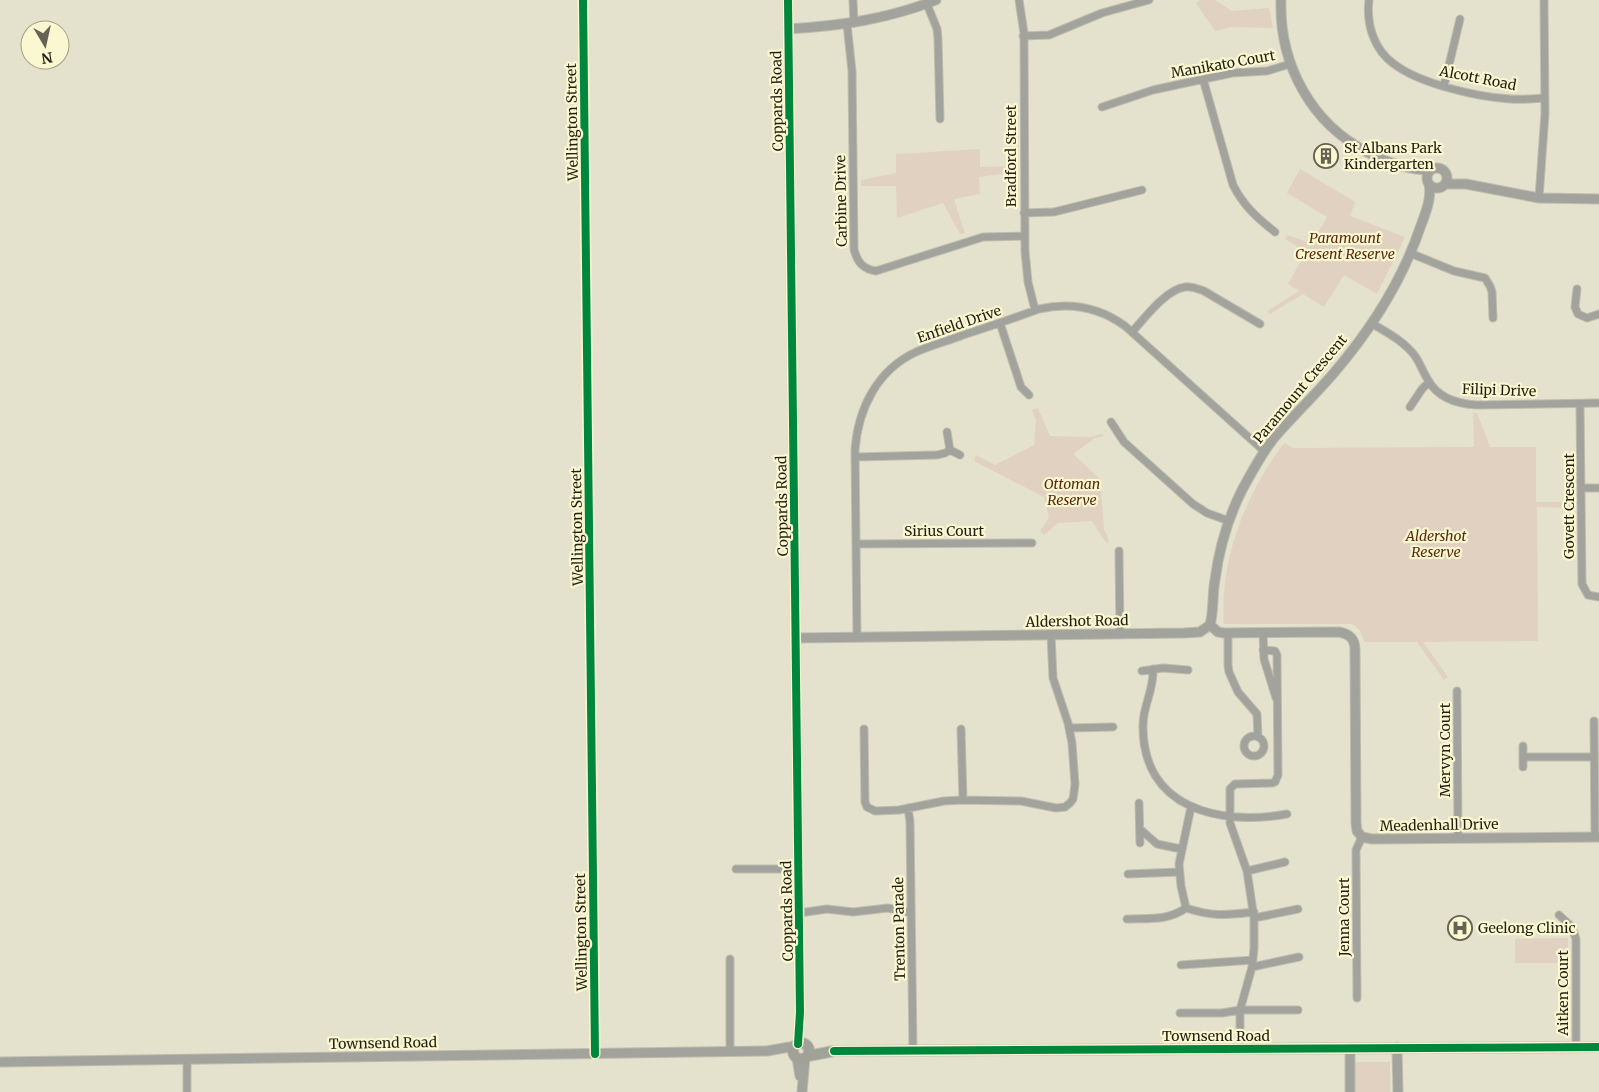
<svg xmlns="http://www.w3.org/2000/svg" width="1599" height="1092" font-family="Merriweather,serif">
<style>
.green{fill:#e1d1c1}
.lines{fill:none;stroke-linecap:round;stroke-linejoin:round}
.minor-casing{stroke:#bfbcad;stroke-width:9}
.tertiary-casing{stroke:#bfbcad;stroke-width:11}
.secondary-casing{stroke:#bfbcad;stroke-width:12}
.minor{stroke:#a1a39c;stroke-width:7}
.tertiary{stroke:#a1a39c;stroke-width:9}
.secondary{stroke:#a0a197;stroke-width:10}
.cycleway-casing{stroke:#fbf7d1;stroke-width:11}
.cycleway{stroke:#00873e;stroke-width:8}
.labels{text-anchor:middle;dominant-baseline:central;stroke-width:4.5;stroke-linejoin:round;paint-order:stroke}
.street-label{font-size:14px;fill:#211f11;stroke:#fbf7d1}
.poi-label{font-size:14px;fill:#211f11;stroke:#fbf7d1;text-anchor:start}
.park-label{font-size:14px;font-style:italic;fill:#59290d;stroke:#fbf7d1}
</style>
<rect width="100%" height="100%" fill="#e4e1cd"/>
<path class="green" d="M 1200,0 L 1215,0 L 1232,11 L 1269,8 L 1273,28 L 1231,27 L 1215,31 L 1196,3 Z
M 980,149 L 980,167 L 1015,166 L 1015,172 L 979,177 L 980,194 L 954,199 L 965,233 L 960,234 L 943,203 L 897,218 L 896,186 L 861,186 L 861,180 L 896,173 L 896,154 Z
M 1300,169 L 1355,202 L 1350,216 L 1405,237 L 1377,294 L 1344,275 L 1324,307 L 1303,294 L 1270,314 L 1267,311 L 1299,291 L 1288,284 L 1306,252 L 1285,239 L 1287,235 L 1312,243 L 1327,217 L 1287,193 Z
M 1038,408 L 1050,436 L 1090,437 L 1102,434 L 1104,436 L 1095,438 L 1073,454 L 1100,479 L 1104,529 L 1109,541 L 1107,544 L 1092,521 L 1058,523 L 1044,535 L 1040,531 L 1049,517 L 1044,497 L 974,461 L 976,455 L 995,465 L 1034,445 L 1036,420 L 1032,410 Z
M 1473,413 L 1477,413 L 1490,447 L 1536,447 L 1536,502 L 1572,502 L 1572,508 L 1537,507 L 1538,641 L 1423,642 L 1448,677 L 1444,680 L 1417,642 L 1364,642 C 1362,634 1360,627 1351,624 L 1224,624 C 1219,560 1246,493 1284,443 L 1293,448 L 1474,447 Z
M 1568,938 L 1568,963 L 1515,963 L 1515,939 Z
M 1354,1062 L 1390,1062 L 1390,1092 L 1354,1092 Z"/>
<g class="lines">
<defs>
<path id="minor" d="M 583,0 L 595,1054
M 853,0 L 854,23
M 1019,0 L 1024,33 L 1025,251 L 1028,282 L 1035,310
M 1369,0 C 1366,24 1374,50 1394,64 C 1420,84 1478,97 1510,99 C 1521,100 1533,99 1544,98
M 927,4 L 937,29 L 938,39 L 940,119
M 847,24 L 852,71 L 854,249 C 857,262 863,269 876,271 L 983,237 L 1024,236
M 1023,36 L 1049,35 L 1102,13 L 1149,0
M 1203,79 L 1233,185 C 1243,205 1257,218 1275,232
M 1444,86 L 1460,19
M 1102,107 L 1153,90 L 1232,73 L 1267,71 L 1290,64
M 1539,198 L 1545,113 L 1544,0
M 1024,213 L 1054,212 L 1142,190
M 1410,253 L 1454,271 L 1485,278 L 1490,286 L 1492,292 L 1493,318
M 1577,289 L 1575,307 L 1578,314 L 1587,318 L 1599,314
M 1000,323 L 1021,387 L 1029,395
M 1371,323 C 1386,332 1404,341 1415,356 C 1420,363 1423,372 1428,380 C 1438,398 1458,404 1477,405 L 1599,403
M 1132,332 C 1145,318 1165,290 1185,287 C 1191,286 1198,289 1204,291 L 1260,324
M 1580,404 L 1582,584 L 1588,595 L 1599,597
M 1410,407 L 1422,389 L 1429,382
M 1111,422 L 1124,442 L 1193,504 L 1207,513 L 1229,521
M 947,432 L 950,450 L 960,455
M 855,457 L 937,455 L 945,453 L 950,450
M 1581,488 L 1599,488
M 856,544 L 1032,543
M 1119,551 L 1120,634
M 1263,633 L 1264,659 L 1276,698
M 1228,634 L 1228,665 L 1229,672 L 1238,692 L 1257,714 L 1258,737
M 857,637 L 855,450 C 858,409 877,370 916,352 C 931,345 948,341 963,335 C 988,327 1014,318 1039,309 C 1070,302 1099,307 1125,326 L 1264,451
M 1153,669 C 1154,691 1143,705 1143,725 C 1142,809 1220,826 1287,814
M 1142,671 L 1163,668 L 1188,670
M 1457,691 L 1458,838
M 1594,721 L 1595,837
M 1070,728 L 1113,727
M 864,729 L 865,802 L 867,807 L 875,811 L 899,810 L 944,801 L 963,800 L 1021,801 L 1056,808 L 1065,807 L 1070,803 L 1073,799 L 1075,784 L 1072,743 L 1068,723 L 1053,678 L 1051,635
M 961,729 L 963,800
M1244 746a10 10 0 1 1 20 0a10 10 0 1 1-20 0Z
M 1523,746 L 1523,767
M 1523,757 L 1594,757
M 1139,803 L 1140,843
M 1191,807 L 1179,864 L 1181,886 L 1186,908 C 1214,917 1226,915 1254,912
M 908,808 L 910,822 L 913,1051
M 1140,829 L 1157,844 L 1181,849
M 736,869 L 799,869
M 1247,871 L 1285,862
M 1128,874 L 1179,872
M 799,913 L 827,909 L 853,912 L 888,908 L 911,913
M 1559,915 L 1572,927 L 1576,939 L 1576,1047
M 1254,918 L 1298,909
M 1127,919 C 1150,918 1167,921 1186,908
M 730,959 L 730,1052
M 1181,965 L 1253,960
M 1252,967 L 1299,957
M 1357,998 L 1356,850 L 1362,837
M 1180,1013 L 1222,1013 L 1240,1010 L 1298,1010
M 1240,1048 L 1240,1010 L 1252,967 L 1254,949 L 1254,918 L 1247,871 L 1230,823 L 1230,789 L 1235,784 L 1272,783 L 1275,782 L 1278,775 L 1277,655 L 1275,651 L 1263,650
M 187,1060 L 187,1092"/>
<path id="tertiary" d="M 788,0 L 800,1012 L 798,1044
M 1281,0 C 1279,64 1311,124 1369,153 C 1388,163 1409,170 1431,170
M 788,29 C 840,26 888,19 936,0
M1427 178a10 10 0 1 1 20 0a10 10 0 1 1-20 0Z
M 1445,184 L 1466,184 L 1539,198 L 1599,199
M 1210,625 L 1218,632 L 1224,633 L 1339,632 C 1349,634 1355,638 1355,650 L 1356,823 L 1357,831 L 1362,837 L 1372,839 L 1599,837
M 1210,625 C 1214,611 1212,595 1215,580 C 1219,549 1228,518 1242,490 C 1252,472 1261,454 1274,438 C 1293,416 1314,396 1333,374 C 1369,332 1402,281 1420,228 C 1425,214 1432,199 1429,184
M 796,638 L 1184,633 L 1200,632 L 1210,625
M 1397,1047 L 1398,1092
M 1350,1048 L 1350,1092
M 797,1058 L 800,1076
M 0,1062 L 767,1051 L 795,1046
M 802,1092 L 805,1058"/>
<path id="secondary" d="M793 1051a8 8 0 1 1 16 0a8 8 0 1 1-16 0Z
M 808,1056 L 834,1051 L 1599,1047"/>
</defs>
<use href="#minor" class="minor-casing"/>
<use href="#tertiary" class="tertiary-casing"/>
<use href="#secondary" class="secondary-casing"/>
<use href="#minor" class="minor"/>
<use href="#tertiary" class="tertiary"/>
<use href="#secondary" class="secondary"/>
<defs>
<path id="cycleway" d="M 583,0 L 595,1054
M 788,0 L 800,1012 L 798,1044
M 834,1051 L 1599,1047"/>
</defs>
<use href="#cycleway" class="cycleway-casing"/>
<use href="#cycleway" class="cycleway"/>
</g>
<defs>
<symbol id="building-ring" viewBox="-11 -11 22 22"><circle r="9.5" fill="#fbf7d1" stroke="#656353" stroke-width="1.5"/><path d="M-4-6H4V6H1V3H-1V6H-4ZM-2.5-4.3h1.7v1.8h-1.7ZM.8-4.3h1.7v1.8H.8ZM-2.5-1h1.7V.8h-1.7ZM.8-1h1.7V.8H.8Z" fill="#656353"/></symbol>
<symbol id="hospital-ring" viewBox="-11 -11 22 22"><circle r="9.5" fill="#fbf7d1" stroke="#656353" stroke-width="1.5"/><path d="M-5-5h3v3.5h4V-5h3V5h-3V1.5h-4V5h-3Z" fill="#656353"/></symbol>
</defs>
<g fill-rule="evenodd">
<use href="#building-ring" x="1312" y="142" width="28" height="28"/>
<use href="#hospital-ring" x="1446" y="914" width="28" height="28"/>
</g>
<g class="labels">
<g class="street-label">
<text transform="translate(1223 64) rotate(-10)">Manikato Court</text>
<text transform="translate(1478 78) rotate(11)">Alcott Road</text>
<text transform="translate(777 101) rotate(-91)">Coppards Road</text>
<text transform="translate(572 122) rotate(-91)">Wellington Street</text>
<text transform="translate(1011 156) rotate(-90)">Bradford Street</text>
<text transform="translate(841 201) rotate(-91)">Carbine Drive</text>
<text transform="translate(959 324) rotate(-19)">Enfield Drive</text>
<text transform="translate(1300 389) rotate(-50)">Paramount Crescent</text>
<text transform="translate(1499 390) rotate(2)">Filipi Drive</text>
<text transform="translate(782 506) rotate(-91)">Coppards Road</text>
<text transform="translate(1569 506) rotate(-90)">Govett Crescent</text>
<text transform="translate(577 527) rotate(-91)">Wellington Street</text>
<text x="944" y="531">Sirius Court</text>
<text transform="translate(1077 621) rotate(-1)">Aldershot Road</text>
<text transform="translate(1445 750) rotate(-90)">Mervyn Court</text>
<text transform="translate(1439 825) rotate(-1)">Meadenhall Drive</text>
<text transform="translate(787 911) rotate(-91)">Coppards Road</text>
<text transform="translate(1344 917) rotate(-90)">Jenna Court</text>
<text transform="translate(899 929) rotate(-91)">Trenton Parade</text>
<text transform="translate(581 932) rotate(-91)">Wellington Street</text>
<text transform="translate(1563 993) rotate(-90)">Aitken Court</text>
<text x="1216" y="1036">Townsend Road</text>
<text transform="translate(383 1043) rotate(-1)">Townsend Road</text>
</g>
<g class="poi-label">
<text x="1344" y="148">St Albans Park<tspan x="1344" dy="16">Kindergarten</tspan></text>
<text x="1478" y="928">Geelong Clinic</text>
</g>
<g class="park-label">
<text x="1345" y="238">Paramount<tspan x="1345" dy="16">Cresent Reserve</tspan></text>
<text x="1072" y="484">Ottoman<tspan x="1072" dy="16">Reserve</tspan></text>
<text x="1436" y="536">Aldershot<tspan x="1436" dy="16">Reserve</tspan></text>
</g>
</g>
<g transform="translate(45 45) rotate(171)"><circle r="24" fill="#fbf7d1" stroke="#a4a184"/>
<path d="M0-4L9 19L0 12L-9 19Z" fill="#656353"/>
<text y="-8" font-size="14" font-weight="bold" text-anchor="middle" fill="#211f11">N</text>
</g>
</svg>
